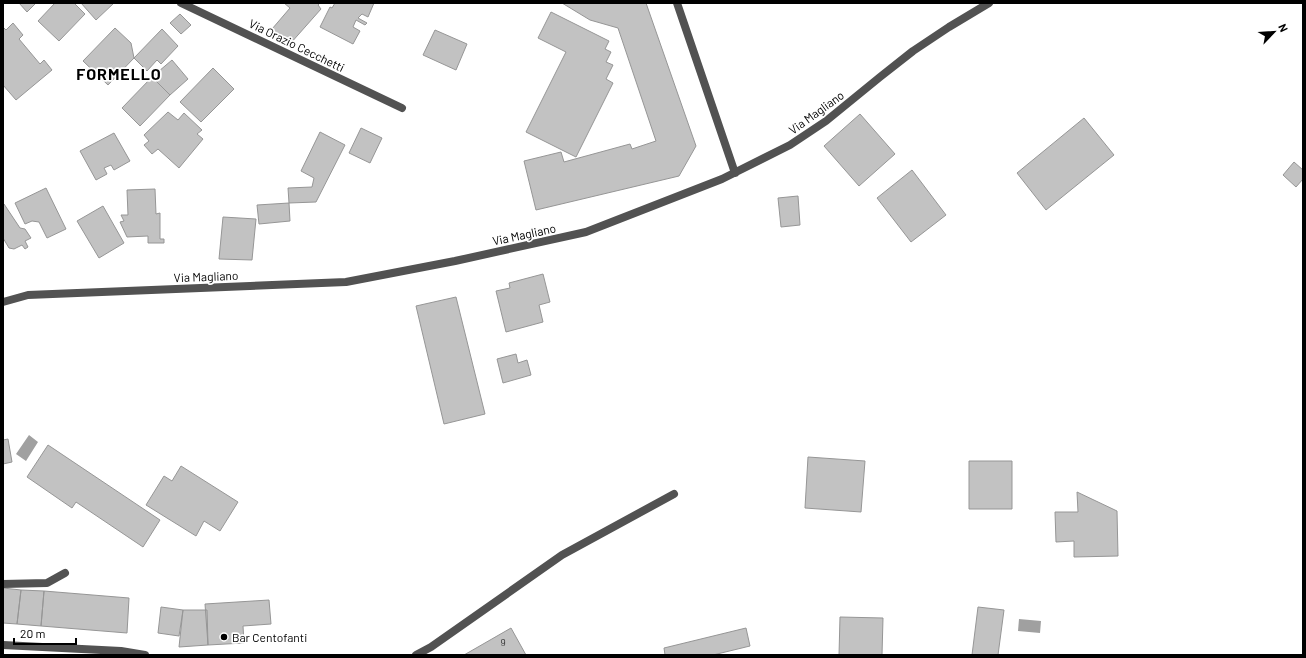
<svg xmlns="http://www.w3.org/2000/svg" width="1306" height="658" font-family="Barlow,sans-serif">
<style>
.water{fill:#a0a0a0}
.building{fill:#c2c2c2;stroke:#969696}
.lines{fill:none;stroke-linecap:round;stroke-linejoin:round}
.minor{stroke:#525252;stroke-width:8}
.tertiary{stroke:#525252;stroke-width:8}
.poi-dot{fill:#000;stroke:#fff;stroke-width:1.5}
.labels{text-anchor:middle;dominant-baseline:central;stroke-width:3.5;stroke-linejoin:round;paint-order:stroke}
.number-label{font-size:10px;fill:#303030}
.street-label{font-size:12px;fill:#000;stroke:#fff}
.poi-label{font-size:12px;fill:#000;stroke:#fff;text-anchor:start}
.district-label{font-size:16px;font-weight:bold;letter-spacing:1px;fill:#000;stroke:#fff}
</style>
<rect width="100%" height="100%" fill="#fff"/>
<path class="water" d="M 29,435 L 38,442 L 26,461 L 16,454 Z
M 1019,619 L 1041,621 L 1040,633 L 1018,631 Z"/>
<path class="building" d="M 19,3 L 36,3 L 27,12 Z
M 55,3 L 74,3 L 85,14 L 59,41 L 38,21 Z
M 81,3 L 114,3 L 96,20 Z
M 284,3 L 320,3 L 318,5 L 321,9 L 290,44 L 272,29 L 290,8 Z
M 335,3 L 374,3 L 368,17 L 362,14 L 358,18 L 367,23 L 365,25 L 356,20 L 353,27 L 360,31 L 353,44 L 320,27 L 330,7 L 332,8 Z
M 562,3 L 646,3 L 696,146 L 679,176 L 536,210 L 524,161 L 561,152 L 564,162 L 630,144 L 632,149 L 656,141 L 618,28 L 590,20 Z
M 551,12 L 609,41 L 605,49 L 611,52 L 606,62 L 613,65 L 606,79 L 613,83 L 576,157 L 526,132 L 566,52 L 538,38 Z
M 180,14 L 191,25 L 181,34 L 170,23 Z
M 13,23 L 23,35 L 19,39 L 40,64 L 44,60 L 52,70 L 16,100 L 3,85 L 3,27 L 6,30 Z
M 115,28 L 131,43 L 134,58 L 108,85 L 83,61 Z
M 162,29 L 178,46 L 161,64 L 157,60 L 147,71 L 134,58 Z
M 435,30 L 467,44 L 456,70 L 423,55 Z
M 172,60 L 188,79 L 170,95 L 152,77 Z
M 213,68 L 234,89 L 201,122 L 180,102 Z
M 152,77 L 170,95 L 140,126 L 122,108 Z
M 168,112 L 178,120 L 184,113 L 202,130 L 197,134 L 203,139 L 179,168 L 158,149 L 152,154 L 144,145 L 149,141 L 144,135 Z
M 860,114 L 895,154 L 859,186 L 824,146 Z
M 1084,118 L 1114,155 L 1046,210 L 1017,173 Z
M 361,128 L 382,138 L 370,163 L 349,153 Z
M 320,132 L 345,145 L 316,202 L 289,203 L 288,188 L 312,187 L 314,178 L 301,171 Z
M 114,133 L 130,161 L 114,170 L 111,165 L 104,168 L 107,174 L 96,180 L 80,151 Z
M 1294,162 L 1303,170 L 1303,179 L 1296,187 L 1283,175 Z
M 912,170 L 946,215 L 911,242 L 877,198 Z
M 46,188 L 66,229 L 47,238 L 39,222 L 32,221 L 25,224 L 15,203 Z
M 155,189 L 156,214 L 160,213 L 160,239 L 164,239 L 164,243 L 148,243 L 148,236 L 127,237 L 120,222 L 124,221 L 121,215 L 128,215 L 127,190 Z
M 798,196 L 800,225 L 781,227 L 778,198 Z
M 289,203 L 290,221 L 259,224 L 257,205 Z
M 3,204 L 4,204 L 20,228 L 25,229 L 31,238 L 25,241 L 28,247 L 25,249 L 22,245 L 14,249 L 9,248 L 3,238 Z
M 103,206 L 124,243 L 99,258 L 77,221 Z
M 223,217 L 256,219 L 252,260 L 219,259 Z
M 543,274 L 550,302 L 539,305 L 543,322 L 506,332 L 496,291 L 510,288 L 509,283 Z
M 456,297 L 485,414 L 444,424 L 416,306 Z
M 516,354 L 518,363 L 527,360 L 531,375 L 503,383 L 497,359 Z
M 8,439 L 12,462 L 3,464 L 3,440 Z
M 48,445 L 160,520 L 143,547 L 76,502 L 72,508 L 27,477 Z
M 808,457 L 865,461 L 861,512 L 805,508 Z
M 969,461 L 1012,461 L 1012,509 L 969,509 Z
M 181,466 L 238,502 L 220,531 L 204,521 L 196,536 L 146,505 L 164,476 L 172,481 Z
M 1077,492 L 1117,511 L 1118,556 L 1074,557 L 1074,541 L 1056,542 L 1055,512 L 1078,512 Z
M 3,588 L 21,590 L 17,624 L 3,623 Z
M 21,590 L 44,591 L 41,626 L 17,624 Z
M 44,591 L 129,598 L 127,633 L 41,626 Z
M 269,600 L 271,624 L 243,626 L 244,643 L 208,645 L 205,604 Z
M 161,607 L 183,610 L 179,636 L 158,633 Z
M 978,607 L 1004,610 L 998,655 L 972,655 Z
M 183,610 L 207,610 L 208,645 L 179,647 Z
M 840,617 L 883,618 L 882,655 L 839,655 Z
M 511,628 L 526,655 L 464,655 Z
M 746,628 L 750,646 L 713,655 L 665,655 L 664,648 Z"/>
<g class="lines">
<path class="minor" d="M 181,3 L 402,108
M 677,3 L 735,173
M 3,302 L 28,295 L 346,282 L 455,261 L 586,232 L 722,179 L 790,145 L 826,121 L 880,77 L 913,51 L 949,27 L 989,3
M 3,584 L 47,583 L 65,573
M 416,655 L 431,647 L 562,555 L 674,494"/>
<path class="tertiary" d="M 3,645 L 121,651 L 145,655"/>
</g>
<circle class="poi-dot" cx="224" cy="637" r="4"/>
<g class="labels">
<g class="number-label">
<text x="503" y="642">9</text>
</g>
<g class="street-label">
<text transform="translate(297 45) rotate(26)">Via Orazio Cecchetti</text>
<text transform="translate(816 112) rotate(-36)">Via Magliano</text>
<text transform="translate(524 234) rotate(-12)">Via Magliano</text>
<text transform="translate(206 276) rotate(-2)">Via Magliano</text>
</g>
<g class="poi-label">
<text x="232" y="637">Bar Centofanti</text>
</g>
<g class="district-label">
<text x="119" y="73">FORMELLO</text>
</g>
</g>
<rect width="1306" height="658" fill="none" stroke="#000000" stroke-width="8"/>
<g transform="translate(1274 32) rotate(65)" stroke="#ffffff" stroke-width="3" paint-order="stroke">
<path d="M0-3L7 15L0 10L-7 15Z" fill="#000000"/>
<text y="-6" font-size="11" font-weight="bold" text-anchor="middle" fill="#000000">N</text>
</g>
<path d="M14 638v6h62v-6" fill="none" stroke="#000000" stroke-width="2"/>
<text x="20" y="638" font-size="12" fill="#000000" stroke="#ffffff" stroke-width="3" paint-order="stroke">20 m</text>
</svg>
